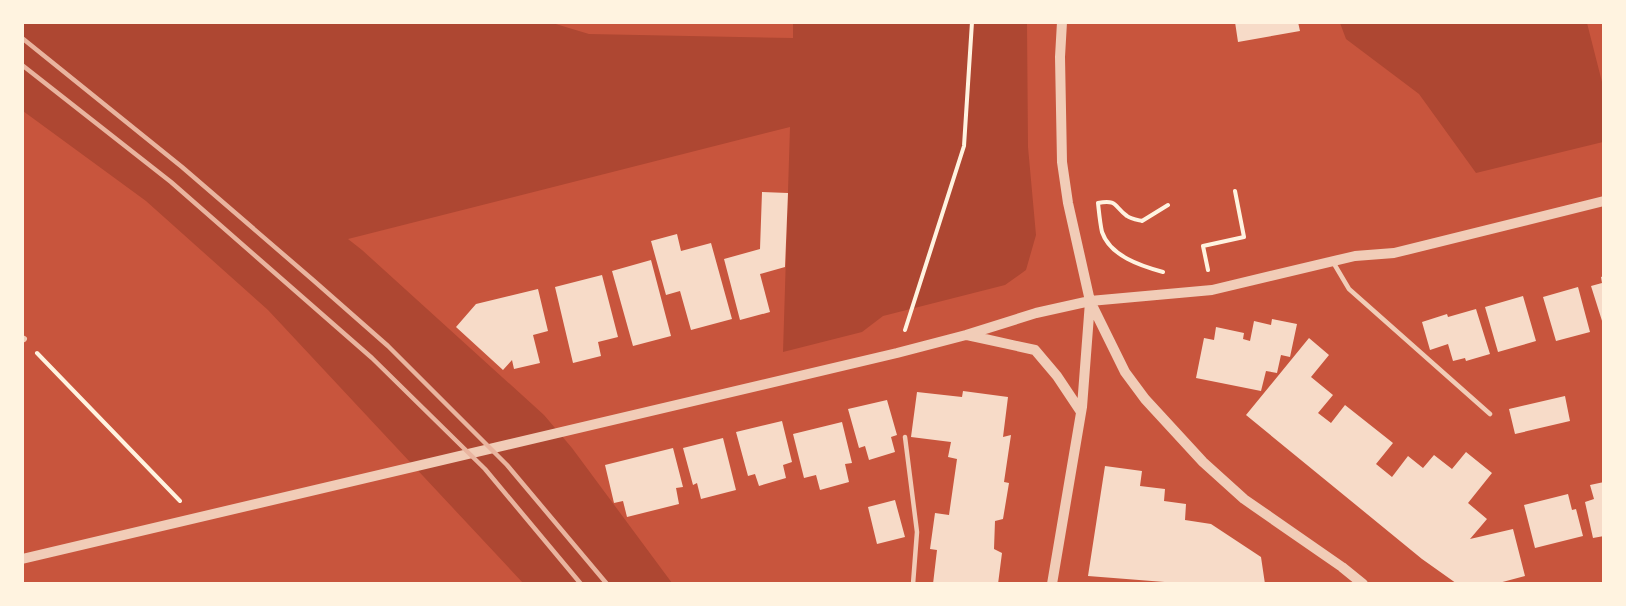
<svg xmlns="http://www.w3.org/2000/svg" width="1626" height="606" font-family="'PT Serif',serif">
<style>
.green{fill:#ae4732}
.building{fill:#f7dbc8}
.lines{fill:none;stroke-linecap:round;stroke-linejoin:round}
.path{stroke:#fff3e0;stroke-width:4}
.service{stroke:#f1ccb7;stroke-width:4.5}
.minor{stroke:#f1ccb7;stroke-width:6}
.tertiary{stroke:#f1ccb7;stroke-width:10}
.rail{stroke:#e9b49f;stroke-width:4.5}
</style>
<rect width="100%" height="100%" fill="#c8553d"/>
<path class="green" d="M 549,22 L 589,34 L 793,38 L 793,23 L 1027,23 L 1028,147 L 1036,235 L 1026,270 L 1005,285 L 883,316 L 862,332 L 783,352 L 790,127 L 348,239 L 362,250 L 544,415 L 572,448 L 672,583 L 523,583 L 268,310 L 146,201 L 23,111 L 23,23 Z
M 1340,23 L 1587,23 L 1603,86 L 1603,142 L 1476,173 L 1419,94 L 1346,39 Z"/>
<path class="building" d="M 1235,22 L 1298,22 L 1300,31 L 1238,42 Z
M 762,192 L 788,193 L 785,267 L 760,274 L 770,312 L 740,320 L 724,259 L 760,249 Z
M 677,234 L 681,251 L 711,243 L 732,319 L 691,330 L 680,291 L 666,295 L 651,241 Z
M 651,260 L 671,336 L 633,346 L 612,271 Z
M 602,275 L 618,337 L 598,342 L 601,356 L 573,363 L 555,287 Z
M 1604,276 L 1604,324 L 1603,324 L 1591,286 L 1602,283 L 1601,277 Z
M 1578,287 L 1590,332 L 1556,341 L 1543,297 Z
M 538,289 L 548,331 L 533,335 L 540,363 L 514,369 L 512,360 L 503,370 L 456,327 L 476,304 Z
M 1523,296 L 1536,341 L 1498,352 L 1485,307 Z
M 1476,309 L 1490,354 L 1466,361 L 1465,358 L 1453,361 L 1448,344 L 1430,350 L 1422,322 L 1447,314 L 1448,317 Z
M 1272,319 L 1297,324 L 1290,357 L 1281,355 L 1277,373 L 1266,371 L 1261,391 L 1196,378 L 1204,338 L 1214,340 L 1216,327 L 1244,333 L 1243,339 L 1250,341 L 1254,321 L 1271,325 Z
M 1309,338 L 1329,355 L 1311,377 L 1333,395 L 1318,413 L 1331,423 L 1345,405 L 1393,443 L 1376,464 L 1392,477 L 1408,456 L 1423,468 L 1434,455 L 1452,469 L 1466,452 L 1492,473 L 1468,503 L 1487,519 L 1470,539 L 1513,529 L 1525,576 L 1495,584 L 1457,584 L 1453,581 L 1422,559 L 1246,415 Z
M 963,391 L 1008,397 L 1003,437 L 1011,435 L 1004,482 L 1009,483 L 1003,519 L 995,521 L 994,549 L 1002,553 L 998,584 L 933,584 L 937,550 L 930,549 L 935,513 L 949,515 L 957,459 L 948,457 L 951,442 L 911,437 L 917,392 L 962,397 Z
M 1565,396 L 1570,421 L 1515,434 L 1509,409 Z
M 887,400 L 897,435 L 891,437 L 895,452 L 869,460 L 865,446 L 859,448 L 848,409 Z
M 782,421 L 792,462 L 783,465 L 786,478 L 759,486 L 755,474 L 748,476 L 736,432 Z
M 842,422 L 852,463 L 845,464 L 849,482 L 820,490 L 816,475 L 804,478 L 793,434 Z
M 723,438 L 736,490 L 701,499 L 697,483 L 693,485 L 683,448 Z
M 673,448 L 683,487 L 676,488 L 679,504 L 627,517 L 623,501 L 614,503 L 605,465 Z
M 1105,466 L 1142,471 L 1140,486 L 1165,489 L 1164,501 L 1186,504 L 1185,520 L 1211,524 L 1261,557 L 1265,584 L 1190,584 L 1088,576 Z
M 1604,482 L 1604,536 L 1593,538 L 1585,502 L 1594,499 L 1590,485 Z
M 1568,494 L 1572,510 L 1576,509 L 1583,536 L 1535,548 L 1524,505 Z
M 895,500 L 905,537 L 877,544 L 868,507 Z"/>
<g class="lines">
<path class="path" d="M 1208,270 L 1203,246 L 1244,237 L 1235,191
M 1163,272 C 1141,266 1110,256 1102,232 C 1100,223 1099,212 1098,203 C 1118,199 1114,207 1127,216 C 1131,219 1138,220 1142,221 L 1168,205
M 905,330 L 964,146 L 972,22
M 37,353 L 180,501"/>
<path class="service" d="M 1333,262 L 1349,289 L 1490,414
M 905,437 L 917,532 L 913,584"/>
<path class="minor" d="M 22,338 L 24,339"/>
<path class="tertiary" d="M 1062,22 L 1060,57 L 1062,162 L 1068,203 L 1090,301 L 1125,372 L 1145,399 L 1203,462 L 1244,499 L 1342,567 L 1363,584
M 967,335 L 1035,350 L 1057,376 L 1081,412
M 22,559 L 897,353 L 966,335 L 1036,313 L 1090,301 L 1212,290 L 1355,256 L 1394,253 L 1604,201
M 1052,584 L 1082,407 L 1090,302"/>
<path class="rail" d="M 22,38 L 182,167 L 313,280 L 388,346 L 507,465 L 607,584
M 22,65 L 171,182 L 372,358 L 485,469 L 581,584"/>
</g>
<rect width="1626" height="606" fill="none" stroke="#fff3e0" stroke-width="48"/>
</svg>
